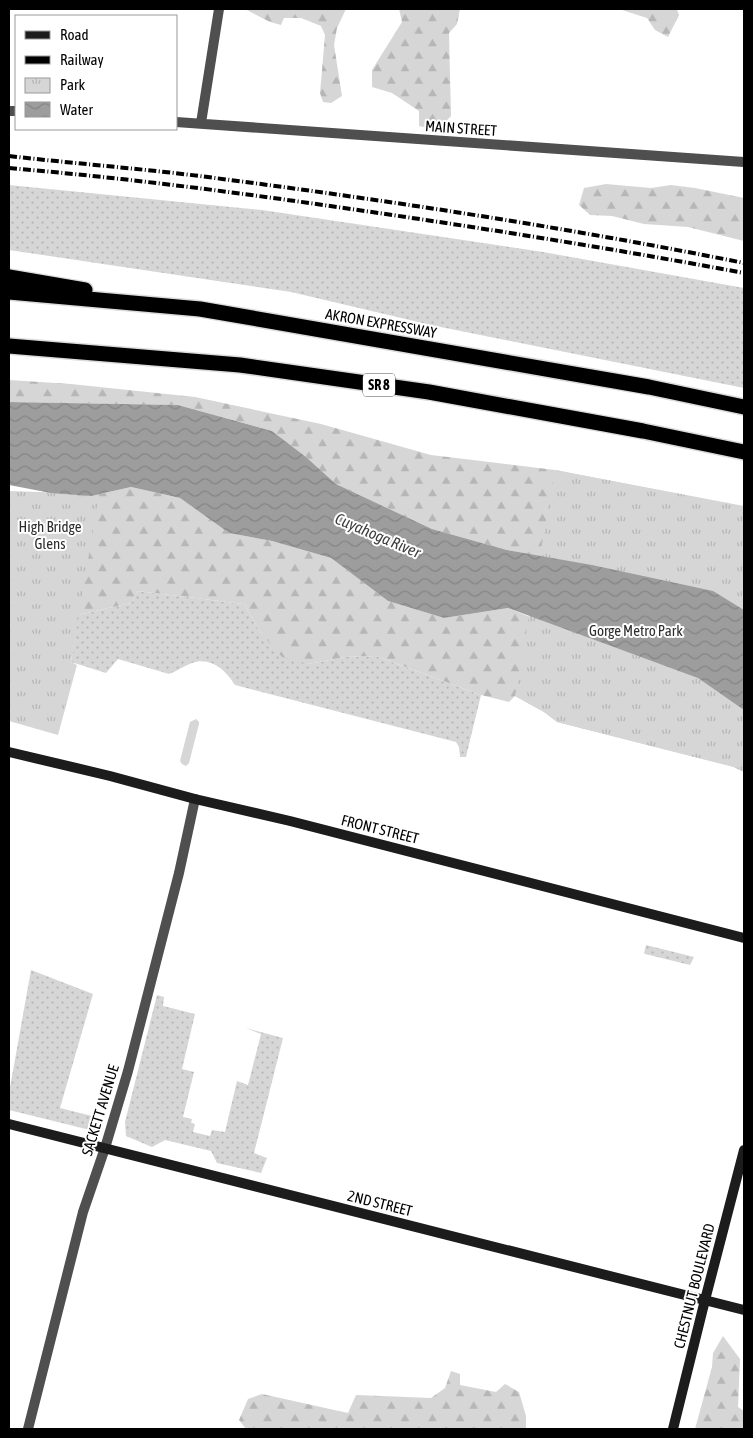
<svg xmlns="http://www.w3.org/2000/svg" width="753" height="1438" font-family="'Asap Condensed',sans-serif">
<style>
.grass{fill:url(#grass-dots)}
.forest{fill:url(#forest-firs)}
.park{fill:url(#park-tufts)}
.garden{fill:#d6d6d6}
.water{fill:url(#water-waves)}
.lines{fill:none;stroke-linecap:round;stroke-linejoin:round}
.highway-casing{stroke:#dbdbdb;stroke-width:18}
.street{stroke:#4f4f4f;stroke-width:10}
.secondary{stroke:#1c1c1c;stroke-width:10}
.highway{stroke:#000;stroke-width:15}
.rail{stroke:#000;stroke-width:4;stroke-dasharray:8 2.5 1 2.5;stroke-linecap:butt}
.labels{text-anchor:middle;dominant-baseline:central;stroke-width:4;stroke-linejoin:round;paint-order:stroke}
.shield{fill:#fff;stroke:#4c4c4c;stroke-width:1}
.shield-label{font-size:14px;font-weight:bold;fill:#000}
.street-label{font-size:15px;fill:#000;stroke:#fff}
.park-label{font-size:15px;fill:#2d2d2d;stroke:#fff}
.water-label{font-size:16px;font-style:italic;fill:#3e3e3e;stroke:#fff}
</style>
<defs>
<pattern id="grass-dots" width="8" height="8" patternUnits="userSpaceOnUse" patternTransform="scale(1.25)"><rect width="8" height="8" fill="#d6d6d6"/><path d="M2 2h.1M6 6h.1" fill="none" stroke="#b6b6b6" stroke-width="1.8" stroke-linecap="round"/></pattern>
<pattern id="forest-firs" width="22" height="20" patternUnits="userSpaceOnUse" patternTransform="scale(1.25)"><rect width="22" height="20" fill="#d6d6d6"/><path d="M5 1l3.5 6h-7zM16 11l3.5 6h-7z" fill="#b6b6b6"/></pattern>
<pattern id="park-tufts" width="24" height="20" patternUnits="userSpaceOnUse" patternTransform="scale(1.25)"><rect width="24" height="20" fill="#d6d6d6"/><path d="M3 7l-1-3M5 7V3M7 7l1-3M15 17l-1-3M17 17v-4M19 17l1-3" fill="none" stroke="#b6b6b6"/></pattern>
<pattern id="water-waves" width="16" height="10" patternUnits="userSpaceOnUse" patternTransform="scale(1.25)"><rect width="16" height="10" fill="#9d9d9d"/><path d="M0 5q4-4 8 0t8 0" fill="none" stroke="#858585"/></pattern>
</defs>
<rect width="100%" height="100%" fill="#fff"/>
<path class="grass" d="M 9,185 L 262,210 L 543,252 L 744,288 L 744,388 L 431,325 L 291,292 L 9,250 Z
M 138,591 L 244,604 L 261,633 L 309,664 L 345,657 L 376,656 L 481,695 L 466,757 L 460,757 L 459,747 L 456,742 L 235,685 C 226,670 210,656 192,663 C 184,666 177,671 169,674 L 118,659 L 106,673 L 71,662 L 78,615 L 131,603 Z
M 646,945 L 694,957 L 690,965 L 645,954 L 644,953 Z
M 31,970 L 93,994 L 60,1108 L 104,1119 L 101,1125 L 94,1131 L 9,1110 L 9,1093 Z
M 157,995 L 164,997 L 163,1006 L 195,1014 L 182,1069 L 194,1072 L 183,1117 L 192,1119 L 191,1123 L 195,1124 L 193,1132 L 210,1136 L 212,1130 L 225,1132 L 237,1081 L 248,1085 L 261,1034 L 246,1028 L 283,1038 L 254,1153 L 267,1158 L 261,1173 L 217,1163 L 211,1151 L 165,1140 L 152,1147 L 126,1136 L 125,1122 Z"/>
<path class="forest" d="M 245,9 L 346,9 L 337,28 L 334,45 L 342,96 L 331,103 L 323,102 L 320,93 L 325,35 L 321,26 L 301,18 L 284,18 L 281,25 L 270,22 Z
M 399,9 L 460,9 L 457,24 L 449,33 L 451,116 L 438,130 L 419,126 L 419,111 L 392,93 L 372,87 L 372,70 L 402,22 Z
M 619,9 L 677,9 L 679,15 L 668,37 L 655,30 L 647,18 Z
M 606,184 L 651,188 L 671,185 L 695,188 L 744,198 L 744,241 L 688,227 L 644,224 L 612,216 L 590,215 L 579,205 L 584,188 Z
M 9,380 L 71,384 L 195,397 L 321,424 L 431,455 L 555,470 L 744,507 L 744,610 L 507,550 L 432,529 L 336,484 L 306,457 L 272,431 L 178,405 L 9,402 Z
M 131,487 L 180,498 L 229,533 L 272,541 L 331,558 L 388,601 L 444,618 L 508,608 L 535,619 L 744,772 L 734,767 L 557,722 L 544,712 L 515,696 L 509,702 L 481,695 L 376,656 L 345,657 L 309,664 L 282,657 L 261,633 L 244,604 L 138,591 L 131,603 L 78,615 L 71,583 L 91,496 Z
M 723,1336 L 740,1359 L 738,1407 L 744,1411 L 744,1429 L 695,1429 L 712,1367 L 713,1353 Z
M 451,1371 L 460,1374 L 460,1385 L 496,1392 L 505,1384 L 519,1392 L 526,1416 L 526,1429 L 246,1429 L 239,1420 L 248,1399 L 262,1394 L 348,1413 L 356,1395 L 431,1398 L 445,1388 Z"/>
<path class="park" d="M 555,470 L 744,506 L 744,772 L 734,767 L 557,722 L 544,712 L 515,696 Z
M 9,491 L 99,494 L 71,662 L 77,665 L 58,735 L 9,721 Z"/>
<path class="garden" d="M 196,719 L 199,722 L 199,724 L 189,763 L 186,766 L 182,764 L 180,761 L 190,722 Z"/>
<path class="water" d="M 9,402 L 178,405 L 272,431 L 306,457 L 336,484 L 432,529 L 507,550 L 592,565 L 713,591 L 744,610 L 744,710 L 698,678 L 508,608 L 444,618 L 388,601 L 331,558 L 272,541 L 229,533 L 180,498 L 131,487 L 91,496 L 51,493 L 9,485 Z"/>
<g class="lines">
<defs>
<path id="highway" d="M 9,277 L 85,290
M 9,292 L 200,309 L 649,387 L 744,407
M 9,346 L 240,365 L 429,392 L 643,431 L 744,452"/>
</defs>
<use href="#highway" class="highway-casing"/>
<path class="street" d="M 9,111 L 16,111
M 176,122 L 744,162
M 201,123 L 219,9
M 28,1429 L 83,1212 L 105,1148 L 128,1071 L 179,873 L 195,799"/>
<path class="secondary" d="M 9,752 L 110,776 L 195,799 L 290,821 L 744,938
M 9,1124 L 744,1310
M 673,1429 L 705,1300 L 744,1150"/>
<use href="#highway" class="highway"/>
<path class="rail" d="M 9,156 C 78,164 147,169 215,178 C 393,201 569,228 744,263
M 9,168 C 114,177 219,190 323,205 C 464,225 604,247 744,273"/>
</g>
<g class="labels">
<rect class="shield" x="363" y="373.5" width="32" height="23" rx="4"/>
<g class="shield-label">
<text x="379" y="385">SR 8</text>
</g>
<g class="street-label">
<text transform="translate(461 128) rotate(4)">MAIN STREET</text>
<text transform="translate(381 323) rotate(10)">AKRON EXPRESSWAY</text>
<text transform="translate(380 829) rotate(14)">FRONT STREET</text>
<text transform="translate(100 1110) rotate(-73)">SACKETT AVENUE</text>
<text transform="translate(380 1203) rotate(14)">2ND STREET</text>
<text transform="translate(694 1286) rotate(-76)">CHESTNUT BOULEVARD</text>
</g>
<g class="park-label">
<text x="50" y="526">High Bridge<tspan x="50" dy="17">Glens</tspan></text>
<text x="636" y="630">Gorge Metro Park</text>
</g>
<g class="water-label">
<text transform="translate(378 535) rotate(23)">Cuyahoga River</text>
</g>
</g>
<rect width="753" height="1438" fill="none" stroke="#000000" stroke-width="20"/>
<rect x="15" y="15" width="162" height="115" fill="#ffffff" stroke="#999999"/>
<rect x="25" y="31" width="25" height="8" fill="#1c1c1c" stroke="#999999"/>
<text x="60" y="40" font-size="15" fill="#000000">Road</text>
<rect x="25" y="56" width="25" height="8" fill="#000000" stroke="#999999"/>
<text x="60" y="65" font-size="15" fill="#000000">Railway</text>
<rect x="25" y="78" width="25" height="15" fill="url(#park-tufts)" stroke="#999999"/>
<text x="60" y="90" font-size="15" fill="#000000">Park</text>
<rect x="25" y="102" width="25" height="15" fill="url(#water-waves)" stroke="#999999"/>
<text x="60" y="115" font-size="15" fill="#000000">Water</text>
</svg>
